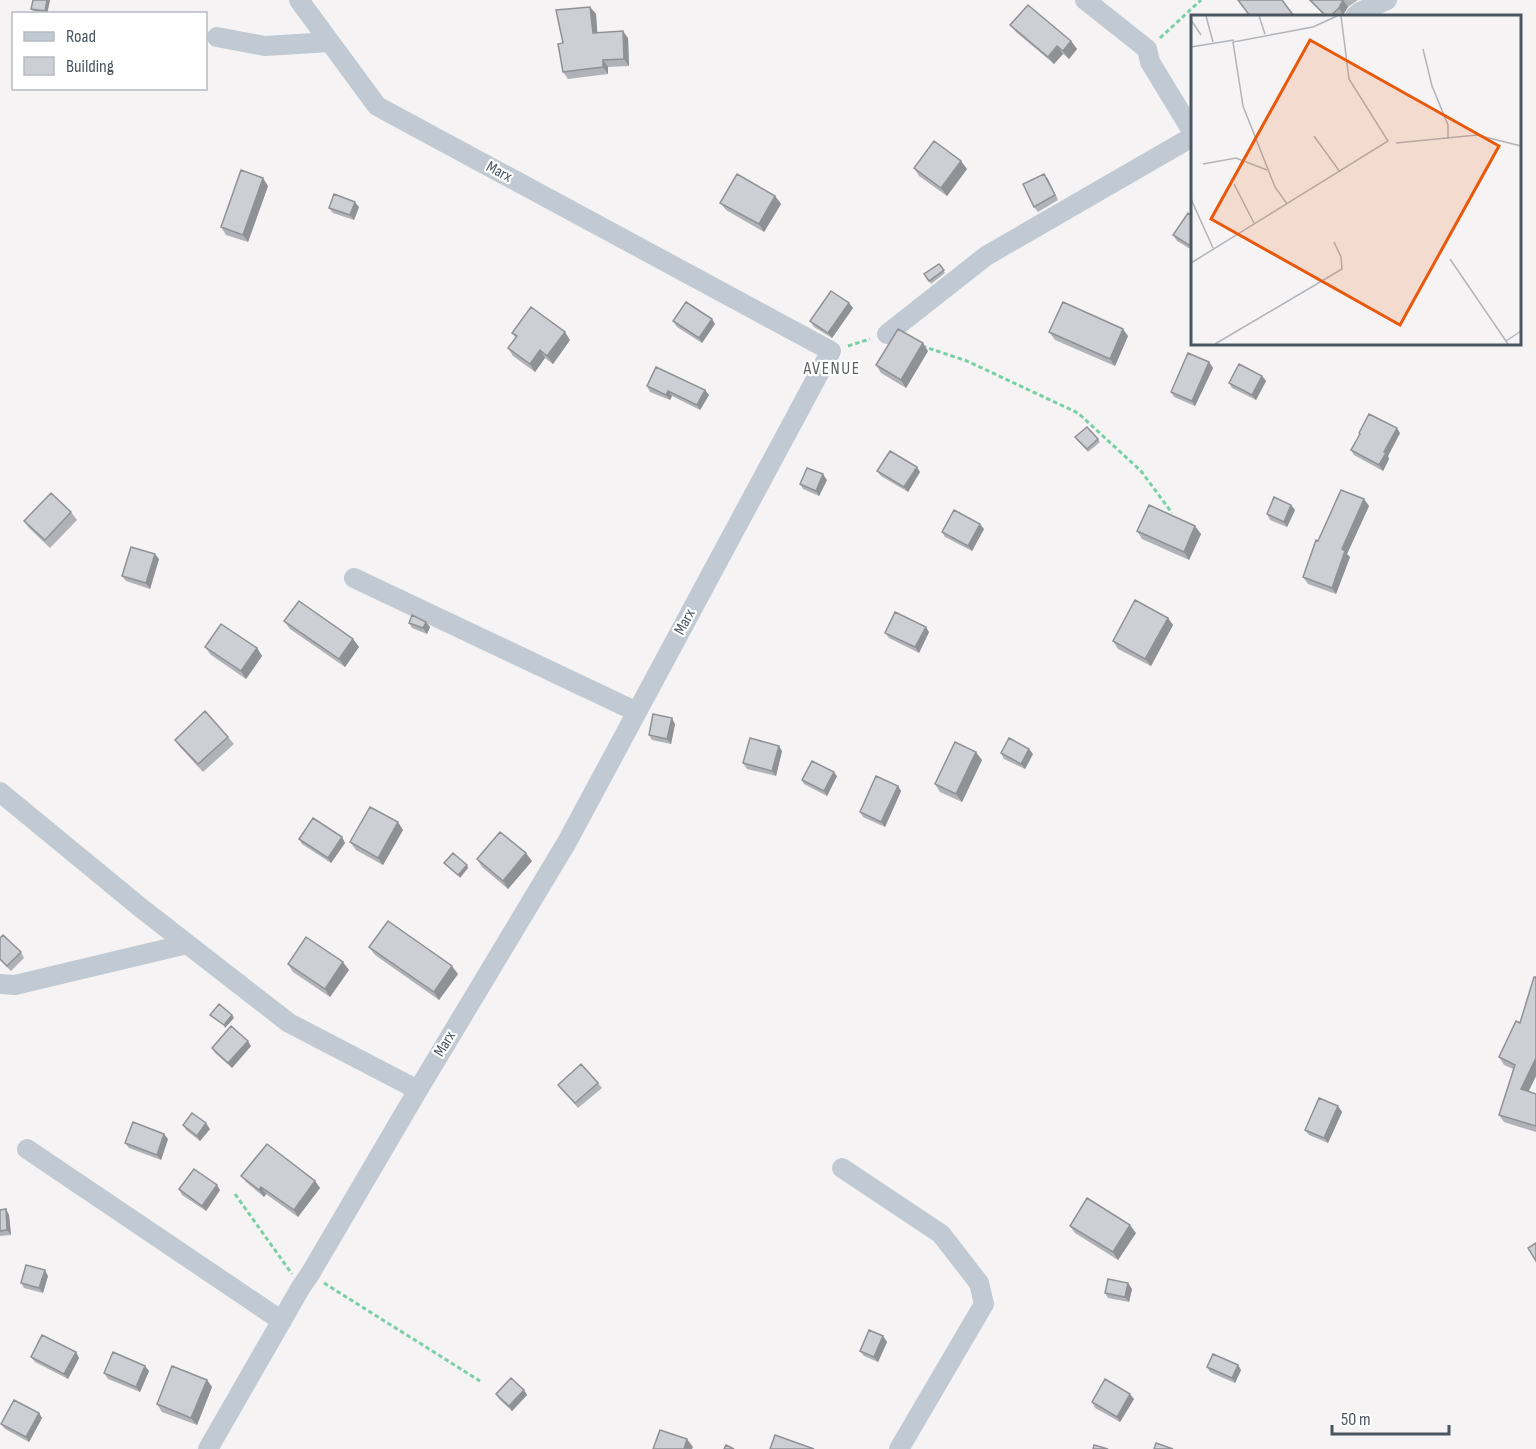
<svg xmlns="http://www.w3.org/2000/svg" width="1536" height="1449" font-family="'Sofia Sans Condensed',sans-serif">
<style>
.lines{fill:none;stroke-linecap:round;stroke-linejoin:round}
.path{stroke:#7ad0a6;stroke-width:3;stroke-dasharray:4.5 3;stroke-linecap:butt}
.minor{stroke:#c1cad2;stroke-width:20}
.wall{fill:#b0b2b7}
.shaded-wall{fill:#909195}
.building{fill:#cdcfd5;stroke:#909195;stroke-width:1.5}
.labels{text-anchor:middle;dominant-baseline:central;stroke-width:4.5;stroke-linejoin:round;paint-order:stroke}
.street-label{font-size:16px;fill:#4a5661;stroke:#fff}
.neighbourhood-label{font-size:18px;letter-spacing:1.5px;fill:#5f6368;stroke:#fff}
.inset-road{fill:none;stroke:#b1b4b9;stroke-width:1.5}
.view{fill:#e8590c;fill-opacity:0.15;stroke:#e8590c;stroke-width:3}
.inset-edge{fill:none;stroke:#4a5661;stroke-width:3}
</style>
<rect width="100%" height="100%" fill="#f5f3f3"/>
<g class="lines">
<path class="path" d="M 1160,38 L 1201,0
M 848,346 L 870,339
M 922,346 L 967,361 L 1078,413 L 1141,471 L 1172,513
M 235,1194 L 292,1274
M 324,1283 L 480,1381"/>
<path class="minor" d="M 1085,0 L 1147,49 L 1150,62 L 1192,131
M 1355,16 L 1360,12 L 1387,0
M 217,37 L 265,46 L 330,42
M 887,334 L 986,256 L 1192,137
M 354,578 L 637,712
M 0,792 L 141,908 L 289,1023 L 418,1090
M 0,984 L 15,985 L 187,944
M 27,1149 L 282,1321
M 842,1168 L 941,1234 L 979,1283 L 984,1304 L 899,1449
M 208,1449 L 301,1287 L 310,1274 L 418,1090 L 567,842 L 831,351 L 377,106 L 299,0"/>
</g>
<path class="wall" d="M 50,0 L 47,14 L 33,11 L 31,9 Z
M 1309,0 L 1358,0 L 1348,7 L 1342,16 L 1325,16 Z
M 590,7 L 596,14 L 597,33 L 628,38 L 629,66 L 608,67 L 608,74 L 568,79 L 563,72 L 563,43 Z
M 1010,25 L 1071,41 L 1077,49 L 1069,59 L 1063,54 L 1054,64 L 1016,32 Z
M 914,168 L 967,169 L 947,196 L 919,176 Z
M 1044,174 L 1058,200 L 1038,212 L 1034,207 Z
M 268,186 L 248,242 L 226,235 L 221,227 Z
M 775,196 L 781,204 L 764,232 L 726,210 L 720,203 Z
M 359,207 L 354,220 L 333,213 L 329,208 Z
M 1192,216 L 1192,250 L 1177,241 L 1173,235 Z
M 939,264 L 945,273 L 931,284 L 924,274 Z
M 849,303 L 853,308 L 832,338 L 814,327 L 810,321 Z
M 673,321 L 715,324 L 702,343 L 677,327 Z
M 1049,332 L 1128,336 L 1115,366 L 1055,340 Z
M 512,333 L 570,340 L 553,364 L 545,358 L 535,372 L 513,356 L 508,348 L 516,338 Z
M 928,351 L 906,388 L 881,373 L 876,365 Z
M 1209,362 L 1213,368 L 1195,406 L 1174,397 L 1171,392 Z
M 1262,376 L 1266,381 L 1256,400 L 1232,388 L 1229,383 Z
M 647,386 L 705,390 L 709,395 L 700,410 L 672,396 L 670,400 L 650,392 Z
M 1359,433 L 1400,433 L 1388,456 L 1389,459 L 1383,471 L 1354,455 L 1351,450 L 1360,434 Z
M 1098,439 L 1100,442 L 1088,452 L 1077,440 Z
M 877,471 L 920,472 L 908,492 L 881,476 Z
M 827,480 L 819,496 L 803,489 L 800,484 Z
M 1364,499 L 1369,506 L 1347,554 L 1350,557 L 1336,594 L 1308,584 L 1303,577 L 1318,541 Z
M 1291,505 L 1295,510 L 1287,527 L 1270,520 L 1267,514 Z
M 71,512 L 77,520 L 50,548 L 29,528 L 24,521 Z
M 984,529 L 972,551 L 945,537 L 942,532 Z
M 1137,531 L 1201,534 L 1189,560 L 1142,539 Z
M 159,559 L 150,589 L 126,581 L 122,576 Z
M 1168,618 L 1173,625 L 1151,666 L 1118,649 L 1113,641 Z
M 284,621 L 353,639 L 359,647 L 345,667 L 290,629 Z
M 426,622 L 430,627 L 427,634 L 412,628 L 409,623 Z
M 929,632 L 919,653 L 889,638 L 885,633 Z
M 205,647 L 257,648 L 262,656 L 246,679 L 211,655 Z
M 675,724 L 671,744 L 652,740 L 649,735 Z
M 228,737 L 234,744 L 203,772 L 180,747 L 175,740 Z
M 782,751 L 776,776 L 747,769 L 743,763 Z
M 1001,753 L 1033,754 L 1025,769 L 1004,759 Z
M 982,760 L 962,802 L 940,792 L 935,784 Z
M 837,776 L 827,796 L 804,784 L 802,780 Z
M 898,786 L 901,791 L 885,827 L 863,817 L 860,812 Z
M 403,830 L 383,865 L 356,850 L 350,842 Z
M 342,837 L 345,843 L 331,863 L 302,844 L 299,839 Z
M 477,859 L 532,861 L 508,889 L 482,867 Z
M 0,938 L 21,952 L 24,958 L 11,971 L 0,960 Z
M 369,947 L 458,974 L 439,1000 L 375,955 Z
M 288,964 L 349,970 L 330,997 L 293,972 Z
M 1536,977 L 1536,1076 L 1529,1091 L 1536,1094 L 1536,1132 L 1504,1122 L 1499,1115 L 1513,1069 L 1504,1065 L 1499,1057 L 1520,1023 Z
M 251,1046 L 232,1068 L 215,1053 L 212,1048 Z
M 598,1083 L 602,1088 L 578,1108 L 558,1085 Z
M 1338,1106 L 1342,1112 L 1328,1143 L 1309,1135 L 1305,1130 Z
M 183,1125 L 210,1129 L 200,1141 L 186,1130 Z
M 168,1139 L 161,1160 L 129,1148 L 125,1143 Z
M 241,1176 L 315,1181 L 320,1188 L 298,1217 L 266,1194 L 264,1197 L 246,1182 Z
M 179,1189 L 220,1190 L 206,1211 L 182,1195 Z
M 6,1209 L 9,1215 L 11,1235 L 0,1236 L 0,1210 Z
M 1070,1226 L 1136,1233 L 1118,1260 L 1075,1233 Z
M 48,1276 L 43,1293 L 24,1288 L 21,1283 Z
M 1128,1283 L 1132,1289 L 1129,1302 L 1108,1298 L 1105,1293 Z
M 883,1336 L 887,1342 L 878,1362 L 864,1356 L 860,1351 Z
M 76,1352 L 79,1358 L 68,1379 L 35,1362 L 31,1357 Z
M 1238,1365 L 1241,1370 L 1235,1383 L 1210,1372 L 1207,1367 Z
M 145,1366 L 149,1371 L 140,1392 L 108,1379 L 104,1373 Z
M 207,1380 L 212,1387 L 197,1425 L 162,1412 L 157,1404 Z
M 524,1390 L 527,1395 L 512,1411 L 499,1399 L 496,1394 Z
M 1134,1399 L 1120,1422 L 1095,1408 L 1092,1402 Z
M 39,1413 L 42,1418 L 29,1442 L 5,1429 L 1,1424 Z"/>
<path class="shaded-wall" d="M 47,0 L 50,0 L 47,14 L 45,11 Z
M 1343,0 L 1348,7 L 1343,15 L 1339,8 Z
M 590,7 L 596,14 L 598,41 L 593,33 Z
M 623,31 L 628,38 L 629,66 L 624,59 Z
M 1071,41 L 1077,49 L 1069,59 L 1063,51 Z
M 1057,46 L 1063,54 L 1054,64 L 1048,57 Z
M 603,60 L 608,67 L 608,74 L 603,67 Z
M 961,161 L 967,169 L 947,196 L 941,188 Z
M 1044,174 L 1048,179 L 1058,200 L 1055,195 Z
M 263,178 L 268,186 L 248,242 L 243,235 Z
M 775,196 L 781,204 L 764,232 L 759,224 Z
M 355,202 L 359,207 L 354,220 L 350,215 Z
M 849,303 L 853,308 L 832,338 L 828,333 Z
M 712,319 L 715,324 L 702,343 L 699,338 Z
M 1123,329 L 1128,336 L 1115,366 L 1110,359 Z
M 565,332 L 570,340 L 553,364 L 547,356 Z
M 923,343 L 928,351 L 906,388 L 901,380 Z
M 540,350 L 545,358 L 535,372 L 530,364 Z
M 1209,362 L 1213,368 L 1195,406 L 1192,401 Z
M 1262,376 L 1266,381 L 1256,400 L 1252,395 Z
M 705,390 L 709,395 L 700,410 L 697,405 Z
M 668,391 L 672,396 L 670,400 L 666,395 Z
M 1397,428 L 1400,433 L 1388,456 L 1389,459 L 1383,471 L 1379,465 L 1384,452 Z
M 917,467 L 920,472 L 908,492 L 904,487 Z
M 823,474 L 827,480 L 819,496 L 816,491 Z
M 1364,499 L 1369,506 L 1347,554 L 1350,557 L 1336,594 L 1332,588 L 1342,549 Z
M 1291,505 L 1295,510 L 1287,527 L 1284,522 Z
M 980,524 L 984,529 L 972,551 L 968,546 Z
M 1195,526 L 1201,534 L 1189,560 L 1184,552 Z
M 155,554 L 159,559 L 150,589 L 146,583 Z
M 1168,618 L 1173,625 L 1151,666 L 1145,659 Z
M 426,622 L 430,627 L 427,634 L 423,628 Z
M 926,627 L 929,632 L 919,653 L 915,647 Z
M 353,639 L 359,647 L 345,667 L 339,659 Z
M 257,648 L 262,656 L 246,679 L 241,671 Z
M 672,718 L 675,724 L 671,744 L 667,739 Z
M 779,746 L 782,751 L 776,776 L 772,771 Z
M 1029,749 L 1033,754 L 1025,769 L 1021,764 Z
M 976,752 L 982,760 L 962,802 L 956,794 Z
M 834,772 L 837,776 L 827,796 L 824,791 Z
M 898,786 L 901,791 L 885,827 L 881,822 Z
M 398,822 L 403,830 L 383,865 L 378,858 Z
M 342,837 L 345,843 L 331,863 L 328,858 Z
M 526,853 L 532,861 L 508,889 L 503,881 Z
M 467,865 L 468,868 L 460,878 L 458,875 Z
M 343,962 L 349,970 L 330,997 L 325,989 Z
M 452,966 L 458,974 L 439,1000 L 434,992 Z
M 232,1015 L 234,1018 L 225,1028 L 224,1025 Z
M 248,1041 L 251,1046 L 232,1068 L 228,1063 Z
M 1536,1058 L 1536,1076 L 1526,1096 L 1521,1089 Z
M 1338,1106 L 1342,1112 L 1328,1143 L 1324,1138 Z
M 206,1123 L 210,1129 L 200,1141 L 197,1136 Z
M 164,1134 L 168,1139 L 161,1160 L 157,1155 Z
M 315,1181 L 320,1188 L 298,1217 L 294,1210 Z
M 217,1185 L 220,1190 L 206,1211 L 202,1206 Z
M 261,1187 L 266,1194 L 264,1197 L 259,1190 Z
M 6,1209 L 9,1215 L 11,1235 L 7,1230 Z
M 1130,1225 L 1136,1233 L 1118,1260 L 1113,1252 Z
M 45,1270 L 48,1276 L 43,1293 L 39,1288 Z
M 1128,1283 L 1132,1289 L 1129,1302 L 1125,1297 Z
M 883,1336 L 887,1342 L 878,1362 L 874,1357 Z
M 76,1352 L 79,1358 L 68,1379 L 64,1374 Z
M 1238,1365 L 1241,1370 L 1235,1383 L 1232,1378 Z
M 145,1366 L 149,1371 L 140,1392 L 136,1387 Z
M 207,1380 L 212,1387 L 197,1425 L 191,1418 Z
M 524,1390 L 527,1395 L 512,1411 L 509,1406 Z
M 1130,1394 L 1134,1399 L 1120,1422 L 1117,1417 Z
M 39,1413 L 42,1418 L 29,1442 L 26,1437 Z
M 687,1439 L 693,1447 L 692,1449 L 684,1449 Z"/>
<path class="building" d="M 33,0 L 47,0 L 45,11 L 31,9 Z
M 1238,0 L 1282,0 L 1294,16 L 1250,16 Z
M 1310,0 L 1343,0 L 1339,8 L 1330,16 L 1326,16 Z
M 1028,5 L 1071,41 L 1063,51 L 1057,46 L 1048,57 L 1010,25 Z
M 590,7 L 593,33 L 623,31 L 624,59 L 603,60 L 603,67 L 563,72 L 558,44 L 563,43 L 556,10 Z
M 934,141 L 961,161 L 941,188 L 914,168 Z
M 241,170 L 263,178 L 243,235 L 221,227 Z
M 737,174 L 775,196 L 759,224 L 720,203 Z
M 1044,174 L 1055,195 L 1034,207 L 1023,184 Z
M 334,194 L 355,202 L 350,215 L 329,208 Z
M 1188,213 L 1192,216 L 1192,247 L 1173,235 Z
M 939,264 L 944,270 L 929,281 L 924,274 Z
M 831,291 L 849,303 L 828,333 L 810,321 Z
M 686,302 L 712,319 L 699,338 L 673,321 Z
M 1063,302 L 1123,329 L 1110,359 L 1049,332 Z
M 531,307 L 565,332 L 547,356 L 540,350 L 530,364 L 508,348 L 517,336 L 512,333 Z
M 898,329 L 923,343 L 901,380 L 876,365 Z
M 1188,353 L 1209,362 L 1192,401 L 1171,392 Z
M 1239,364 L 1262,376 L 1252,395 L 1229,383 Z
M 656,367 L 705,390 L 697,405 L 668,391 L 666,395 L 647,386 Z
M 1369,414 L 1397,428 L 1384,452 L 1386,453 L 1379,465 L 1351,450 L 1360,434 L 1359,433 Z
M 1087,427 L 1098,439 L 1087,449 L 1075,437 Z
M 890,451 L 917,467 L 904,487 L 877,471 Z
M 807,468 L 823,474 L 816,491 L 800,484 Z
M 1341,490 L 1364,499 L 1342,549 L 1345,551 L 1332,588 L 1303,577 L 1316,540 L 1318,541 Z
M 51,493 L 71,512 L 45,540 L 24,521 Z
M 1274,497 L 1291,505 L 1284,522 L 1267,514 Z
M 1149,505 L 1195,526 L 1184,552 L 1137,531 Z
M 954,510 L 980,524 L 968,546 L 942,532 Z
M 131,547 L 155,554 L 146,583 L 122,576 Z
M 1135,600 L 1168,618 L 1145,659 L 1113,641 Z
M 299,601 L 353,639 L 339,659 L 284,621 Z
M 895,612 L 926,627 L 915,647 L 885,633 Z
M 412,615 L 426,622 L 423,628 L 409,623 Z
M 221,624 L 257,648 L 241,671 L 205,647 Z
M 205,711 L 228,737 L 198,764 L 175,740 Z
M 653,714 L 672,718 L 667,739 L 649,735 Z
M 750,738 L 779,746 L 772,771 L 743,763 Z
M 1009,738 L 1029,749 L 1021,764 L 1001,753 Z
M 955,742 L 976,752 L 956,794 L 935,784 Z
M 812,761 L 834,772 L 824,791 L 802,780 Z
M 876,776 L 898,786 L 881,822 L 860,812 Z
M 370,807 L 398,822 L 378,858 L 350,842 Z
M 313,818 L 342,837 L 328,858 L 299,839 Z
M 500,832 L 526,853 L 503,881 L 477,859 Z
M 453,853 L 467,865 L 458,875 L 444,863 Z
M 388,921 L 452,966 L 434,992 L 369,947 Z
M 3,935 L 21,952 L 7,966 L 0,959 L 0,938 Z
M 306,937 L 343,962 L 325,989 L 288,964 Z
M 1534,977 L 1536,977 L 1536,1058 L 1521,1089 L 1536,1094 L 1536,1126 L 1499,1115 L 1515,1065 L 1499,1057 L 1516,1021 L 1520,1023 Z
M 219,1004 L 232,1015 L 224,1025 L 210,1015 Z
M 231,1026 L 248,1041 L 228,1063 L 212,1048 Z
M 581,1064 L 598,1083 L 575,1103 L 558,1085 Z
M 1319,1098 L 1338,1106 L 1324,1138 L 1305,1130 Z
M 192,1113 L 206,1123 L 197,1136 L 183,1125 Z
M 133,1122 L 164,1134 L 157,1155 L 125,1143 Z
M 267,1144 L 315,1181 L 294,1210 L 261,1187 L 259,1190 L 241,1176 Z
M 194,1169 L 217,1185 L 202,1206 L 179,1189 Z
M 1087,1198 L 1130,1225 L 1113,1252 L 1070,1226 Z
M 6,1209 L 7,1230 L 0,1231 L 0,1210 Z
M 1536,1243 L 1536,1261 L 1528,1248 Z
M 26,1265 L 45,1270 L 39,1288 L 21,1283 Z
M 1108,1279 L 1128,1283 L 1125,1297 L 1105,1293 Z
M 869,1330 L 883,1336 L 874,1357 L 860,1351 Z
M 42,1335 L 76,1352 L 64,1374 L 31,1357 Z
M 113,1352 L 145,1366 L 136,1387 L 104,1373 Z
M 1213,1354 L 1238,1365 L 1232,1378 L 1207,1367 Z
M 172,1366 L 207,1380 L 191,1418 L 157,1404 Z
M 511,1378 L 524,1390 L 509,1406 L 496,1394 Z
M 1105,1379 L 1130,1394 L 1117,1417 L 1092,1402 Z
M 14,1400 L 39,1413 L 26,1437 L 1,1424 Z
M 660,1430 L 687,1439 L 684,1449 L 653,1449 Z
M 775,1435 L 814,1449 L 770,1449 Z
M 1156,1443 L 1173,1449 L 1154,1449 Z
M 726,1445 L 734,1449 L 724,1449 Z
M 1094,1445 L 1108,1449 L 1093,1449 Z"/>
<g class="labels">
<g class="street-label">
<text transform="translate(499 172) rotate(28)">Marx</text>
<text transform="translate(685 622) rotate(-62)">Marx</text>
<text transform="translate(445 1044) rotate(-59)">Marx</text>
</g>
<g class="neighbourhood-label">
<text x="832" y="368">AVENUE</text>
</g>
</g>
<g transform="translate(1191 15)">
<rect width="330" height="330" fill="#f5f3f3"/>
<path class="inset-road" d="M 15,1 L 22,27M 68,1 L 74,19M 0,5 L 10,20M 0,32 L 43,25M 232,34 L 241,71 L 257,110 L 257,124M 123,121 L 149,157M 205,128 L 286,120 L 330,131M 12,149 L 45,143 L 76,155M 43,169 L 63,208M 0,184 L 22,233M 96,189 L 84,172 L 52,91 L 42,27 L 122,12 L 146,1M 259,244 L 317,329M 0,248 L 197,126 L 158,64 L 150,1M 315,326 L 330,316M 24,329 L 151,254 L 150,242 L 143,227"/>
<path class="view" d="M 119,25 L 308,131 L 209,310 L 20,204 Z"/>
<rect width="330" height="330" class="inset-edge"/>
</g>
<rect x="12" y="12" width="195" height="78" fill="#ffffff" stroke="#b7bbc0" stroke-width="1.5"/>
<rect x="24" y="32" width="30" height="9" fill="#c1cad2" stroke="#b7bbc0" stroke-width="1.5"/>
<text x="66" y="42" font-size="18" fill="#4a5661">Road</text>
<rect x="24" y="57" width="30" height="18" fill="#cdcfd5" stroke="#b7bbc0" stroke-width="1.5"/>
<text x="66" y="72" font-size="18" fill="#4a5661">Building</text>
<path d="M1332 1425v9h117v-9" fill="none" stroke="#4a5661" stroke-width="3"/>
<text x="1341" y="1425" font-size="18" fill="#4a5661" stroke="#ffffff" stroke-width="4.5" paint-order="stroke">50 m</text>
</svg>
